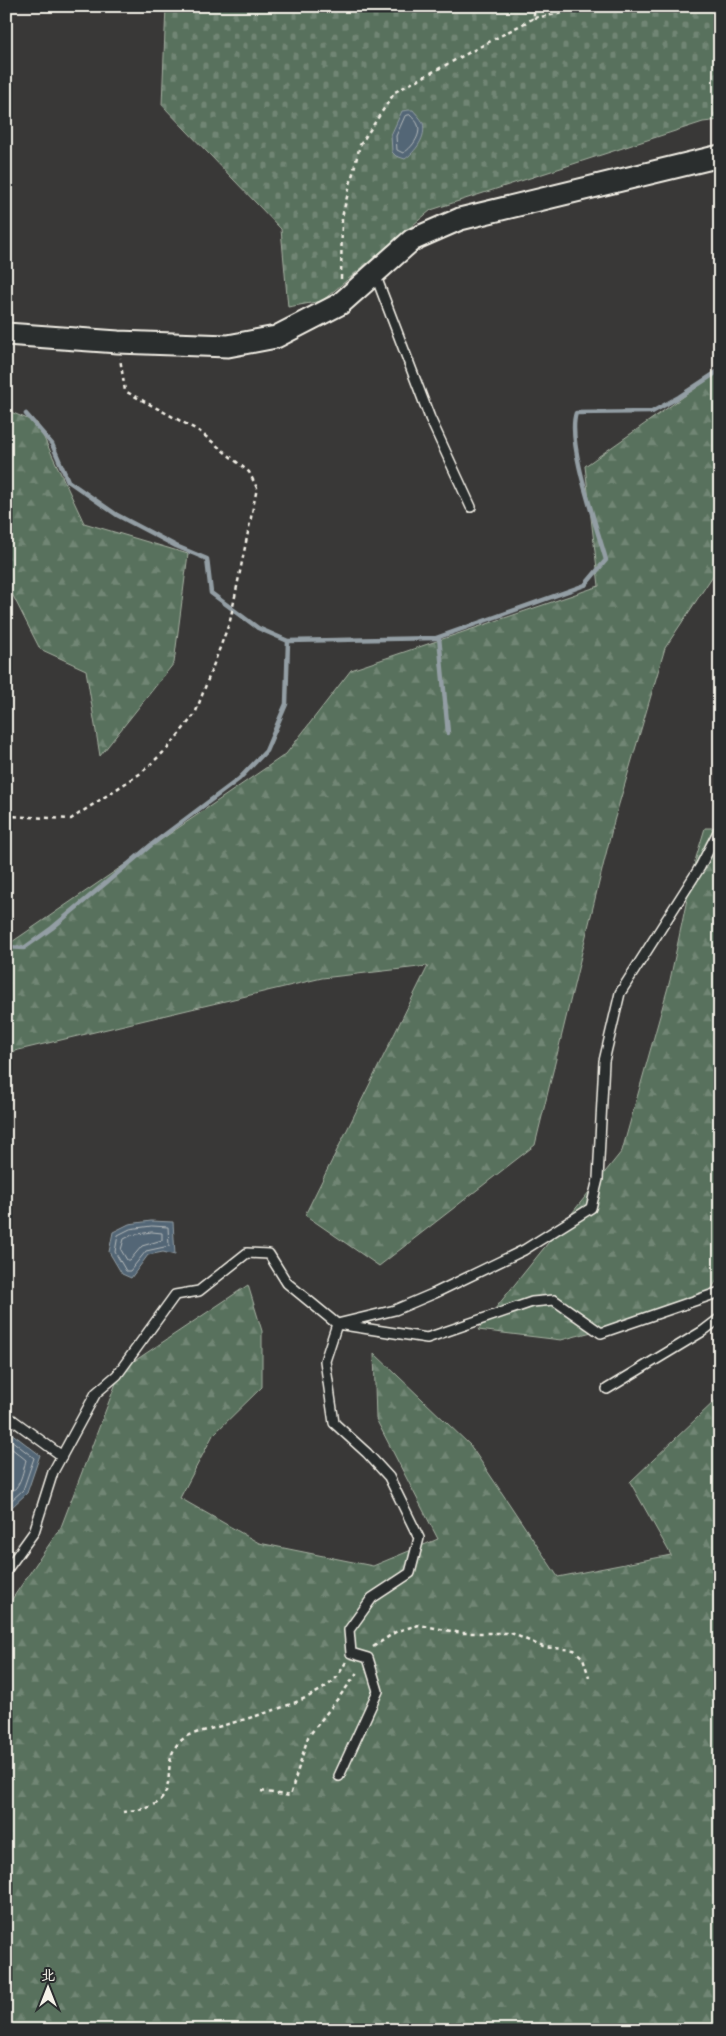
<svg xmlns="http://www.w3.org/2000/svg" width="726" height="2036" font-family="'Patrick Hand','LXGW WenKai TC',sans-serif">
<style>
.forest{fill:url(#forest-firs);stroke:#a6b1a2}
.cemetery{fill:url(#cemetery-stones);stroke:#a6b1a2}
.water{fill:#536676;stroke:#939ea4}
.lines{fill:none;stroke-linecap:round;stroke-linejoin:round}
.shore{stroke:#b4b9ba;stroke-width:1}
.stream{stroke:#939ea4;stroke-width:4.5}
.service-casing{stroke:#f4f1e8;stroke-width:12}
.tertiary-casing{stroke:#f4f1e8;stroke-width:25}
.path{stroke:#f4f1e8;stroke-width:2.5;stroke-dasharray:4 4;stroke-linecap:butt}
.service{stroke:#2a2d2e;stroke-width:9}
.tertiary{stroke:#2a2d2e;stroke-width:21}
</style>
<defs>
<pattern id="forest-firs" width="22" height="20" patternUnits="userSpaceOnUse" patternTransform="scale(1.25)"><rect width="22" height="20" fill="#59715d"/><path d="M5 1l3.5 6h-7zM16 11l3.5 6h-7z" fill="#718674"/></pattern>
<pattern id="cemetery-stones" width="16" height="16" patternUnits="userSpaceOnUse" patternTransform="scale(1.25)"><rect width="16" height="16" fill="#59715d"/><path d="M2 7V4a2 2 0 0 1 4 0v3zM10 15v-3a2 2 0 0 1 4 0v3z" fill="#718674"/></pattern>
</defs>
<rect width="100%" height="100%" fill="#393837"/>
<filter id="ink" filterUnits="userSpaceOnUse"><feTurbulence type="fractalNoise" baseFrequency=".02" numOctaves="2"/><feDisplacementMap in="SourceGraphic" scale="10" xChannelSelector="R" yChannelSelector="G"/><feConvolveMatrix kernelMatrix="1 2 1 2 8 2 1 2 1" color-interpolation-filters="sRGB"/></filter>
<g filter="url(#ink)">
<path class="forest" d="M 720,371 L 720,565 L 665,648 L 614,821 L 535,1145 L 379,1266 L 305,1215 L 428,966 L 322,978 L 6,1053 L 6,946 L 286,754 L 351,670 L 599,586 L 585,466 Z
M 6,410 L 37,423 L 84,523 L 188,554 L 174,663 L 100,756 L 86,670 L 40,649 L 6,582 Z
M 705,828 L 720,828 L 720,1275 L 703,1303 L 561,1340 L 478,1330 L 622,1151 L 670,980 L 695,861 Z
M 248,1285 L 262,1331 L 262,1387 L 213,1435 L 180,1498 L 259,1543 L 373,1566 L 438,1539 L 376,1419 L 374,1353 L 470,1445 L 558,1577 L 671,1555 L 630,1482 L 720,1396 L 720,2030 L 6,2030 L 6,1608 L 61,1527 L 121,1370 Z"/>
<path class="cemetery" d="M 166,6 L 720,6 L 720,120 L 703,122 L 431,210 L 322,301 L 288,307 L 281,229 L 162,105 Z"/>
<path class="water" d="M 409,110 L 413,110 C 416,114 421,118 423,123 C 427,137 415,152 405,159 L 396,156 L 392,152 L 391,135 L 402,111 Z
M 151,1221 L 173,1222 L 175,1255 L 163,1252 L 148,1255 L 131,1278 L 122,1274 L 109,1252 L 113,1232 L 129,1224 Z
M 6,1429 L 40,1455 L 27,1493 L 12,1507 L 6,1503 Z"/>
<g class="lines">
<path class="shore" d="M 410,115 C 412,118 417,121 418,125 C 422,135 411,149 403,153 L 397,150 L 396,136 L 405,116 Z
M 152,1226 L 168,1227 L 169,1246 L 146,1251 L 130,1271 L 126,1271 L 115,1252 L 118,1235 L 130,1229 Z
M 152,1232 L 162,1233 L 162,1240 L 142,1246 L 130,1260 L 127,1260 L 121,1250 L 124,1239 L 132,1235 Z
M 6,1436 L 34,1458 L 23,1490 L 12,1500 L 6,1500
M 6,1444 L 26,1460 C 23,1471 20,1493 6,1493"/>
<path class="stream" d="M 26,414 L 52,444 L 68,481 L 117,515 L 176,546 L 207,559 L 211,593 L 258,628 L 288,641 L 436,638 L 585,585 L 606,560 C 597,527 566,442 576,413 L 652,412 L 679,397 L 720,370
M 439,637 L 448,733
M 6,947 L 24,948 L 52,928 L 151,845 L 239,779 L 266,751 L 286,704 L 288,641"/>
<defs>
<path id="service" d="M 375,274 L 430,418 L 471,507
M 607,1389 L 703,1331 L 720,1318
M 6,1415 L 62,1456
M 6,1571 L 34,1532 L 53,1472 L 96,1393 L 117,1375 L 175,1295 L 199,1291 L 247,1253 L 269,1254 L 287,1283 L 337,1324 L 427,1338 L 532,1302 L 554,1300 L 601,1333 L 720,1292
M 339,1776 L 378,1691 L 368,1658 L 351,1653 L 349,1630 L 372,1598 L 410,1573 L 419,1538 L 389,1477 L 367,1453 L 334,1423 L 325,1361 L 337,1324 L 395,1310 L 435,1293 L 524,1250 L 591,1208 L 598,1179 L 604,1061 L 620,993 L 700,867 L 720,828"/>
<path id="tertiary" d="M 6,334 L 118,342 L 228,346 L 276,337 L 340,304 L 412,240 L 460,219 L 720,156"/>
</defs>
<use href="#service" class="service-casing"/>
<use href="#tertiary" class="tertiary-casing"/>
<path class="path" d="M 534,18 L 563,13 L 576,6
M 341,279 L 342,217 L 360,145 L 395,92 L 534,18 L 534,6
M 6,816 L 71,819 L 141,773 L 168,748 L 195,714 L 230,621 L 257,488 L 249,472 L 199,431 L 125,391 L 120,358
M 373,1647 L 397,1631 L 419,1625 L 462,1633 L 511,1633 L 543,1647 L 574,1650 L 583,1658 L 589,1677
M 261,1791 L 290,1796 L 308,1737 L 360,1670
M 123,1812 C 134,1810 148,1810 157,1803 C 180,1786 156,1753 189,1735 C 225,1724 312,1705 336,1678 C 340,1673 343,1667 346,1662"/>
<use href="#service" class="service"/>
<use href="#tertiary" class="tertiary"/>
</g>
</g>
<rect width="726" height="2036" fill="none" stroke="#2a2d2e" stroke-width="25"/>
<rect x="12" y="12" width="701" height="2011" fill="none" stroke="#f4f1e8" stroke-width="2" filter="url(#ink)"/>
<g transform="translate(48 1988)" stroke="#2a2d2e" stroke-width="4" paint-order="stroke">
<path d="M0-4L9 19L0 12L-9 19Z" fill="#f4f1e8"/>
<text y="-8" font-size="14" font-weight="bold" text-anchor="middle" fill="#f4f1e8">北</text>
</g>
</svg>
